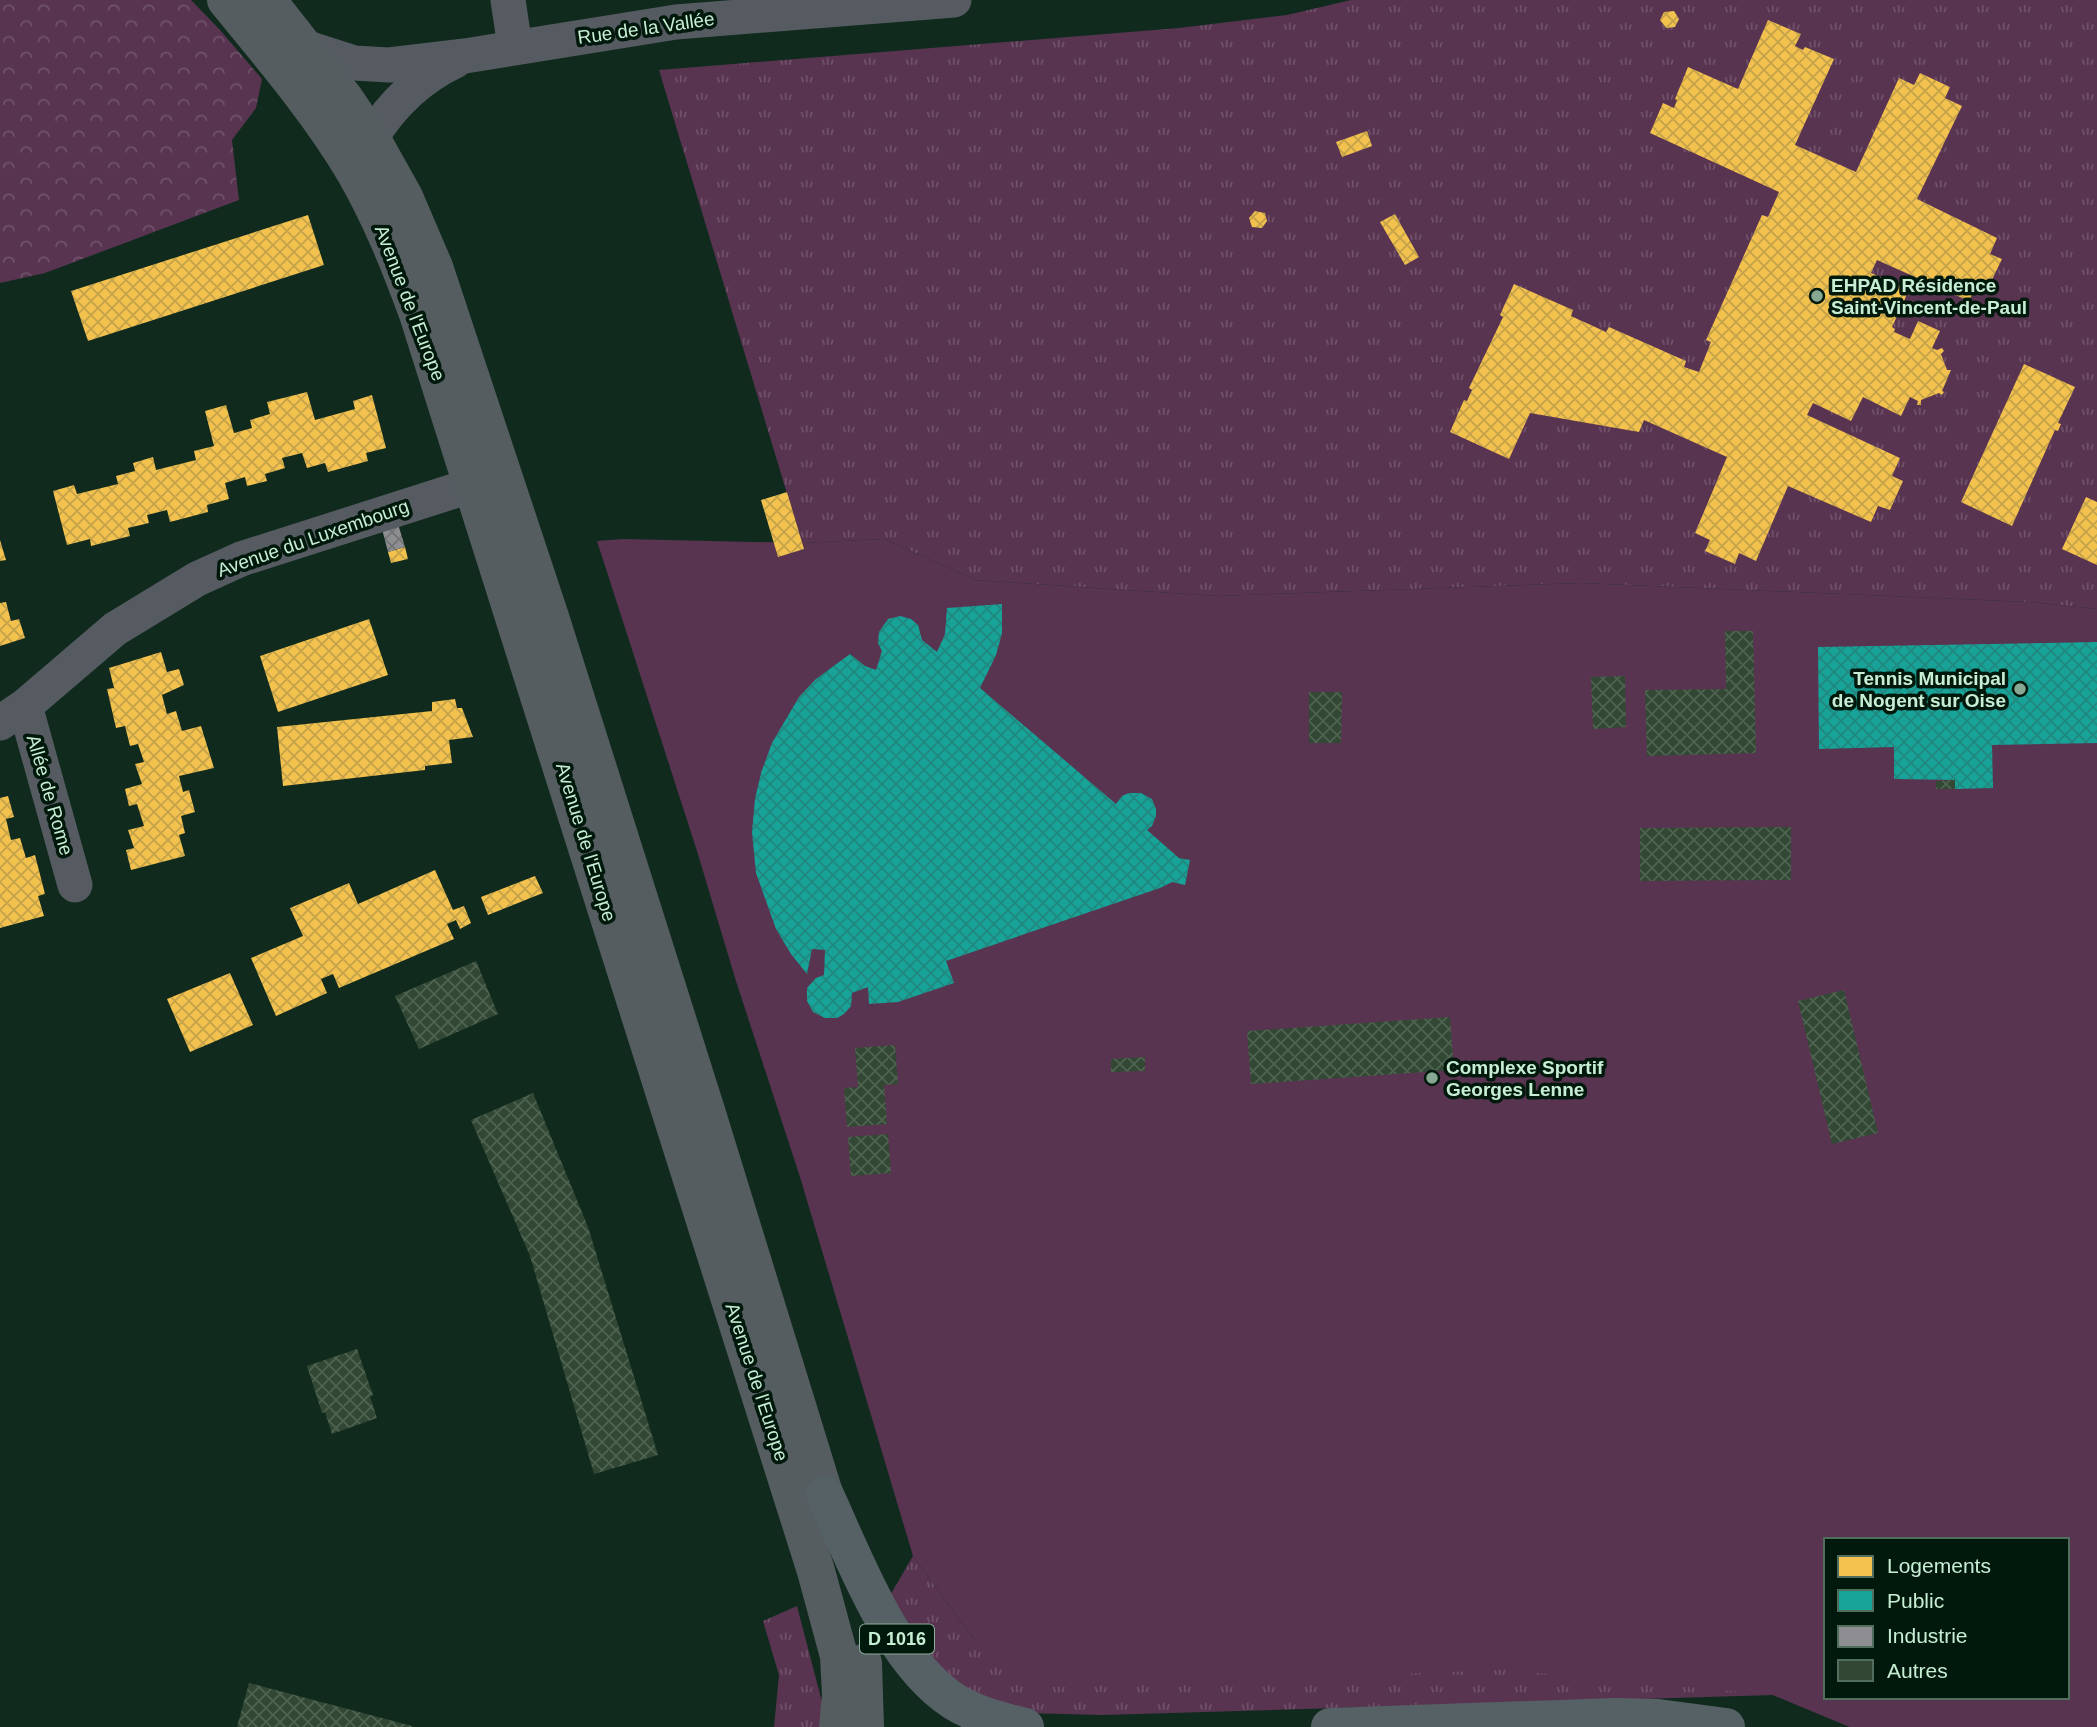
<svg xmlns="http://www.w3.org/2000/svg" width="2097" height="1727" font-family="Arial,sans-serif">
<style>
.grass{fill:url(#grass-tufts)}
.forest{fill:url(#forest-crowns)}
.garden{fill:#593451;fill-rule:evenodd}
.homes{fill:url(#homes-cross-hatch)}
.public{fill:url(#public-cross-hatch)}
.industry{fill:url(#industry-cross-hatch)}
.building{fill:url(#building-cross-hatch)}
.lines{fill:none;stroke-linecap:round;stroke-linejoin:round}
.street{stroke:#565b61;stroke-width:35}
.secondary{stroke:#555d61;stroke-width:38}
.highway{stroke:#566165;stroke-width:38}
.poi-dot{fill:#87a994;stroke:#01190c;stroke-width:2.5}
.labels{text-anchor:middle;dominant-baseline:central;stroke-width:7;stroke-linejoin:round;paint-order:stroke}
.shield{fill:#01190c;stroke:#8cae98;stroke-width:2}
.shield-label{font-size:18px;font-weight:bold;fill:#c7eed4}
.street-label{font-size:19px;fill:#c7eed4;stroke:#01190c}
.poi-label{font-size:19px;font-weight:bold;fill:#c7eed4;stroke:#01190c;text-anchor:start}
</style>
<defs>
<pattern id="grass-tufts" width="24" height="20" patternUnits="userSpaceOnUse" patternTransform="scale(1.75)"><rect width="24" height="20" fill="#593451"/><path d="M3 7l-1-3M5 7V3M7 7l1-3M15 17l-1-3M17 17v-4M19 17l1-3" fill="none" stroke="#6f5269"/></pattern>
<pattern id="forest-crowns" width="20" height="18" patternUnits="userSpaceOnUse" patternTransform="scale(1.75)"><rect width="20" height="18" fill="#593451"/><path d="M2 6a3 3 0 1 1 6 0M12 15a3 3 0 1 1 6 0" fill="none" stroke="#6f5269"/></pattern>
<pattern id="homes-cross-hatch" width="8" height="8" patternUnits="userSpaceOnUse" patternTransform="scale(1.75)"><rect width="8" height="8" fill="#f2c14e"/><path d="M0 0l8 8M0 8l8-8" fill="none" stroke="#c4a24a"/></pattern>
<pattern id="public-cross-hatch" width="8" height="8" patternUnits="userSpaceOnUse" patternTransform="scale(1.75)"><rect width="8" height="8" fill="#17a398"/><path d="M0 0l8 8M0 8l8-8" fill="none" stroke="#22877e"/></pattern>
<pattern id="industry-cross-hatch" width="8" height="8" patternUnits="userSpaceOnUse" patternTransform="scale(1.75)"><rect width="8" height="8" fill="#8d8d92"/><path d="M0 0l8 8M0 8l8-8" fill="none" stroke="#717475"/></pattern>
<pattern id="building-cross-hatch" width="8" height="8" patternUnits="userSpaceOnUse" patternTransform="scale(1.75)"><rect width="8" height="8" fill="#324834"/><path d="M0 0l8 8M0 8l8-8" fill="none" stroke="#4e6350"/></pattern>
</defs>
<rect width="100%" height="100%" fill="#102a1e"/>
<path class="grass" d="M 1351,0 L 2097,0 L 2097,609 L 2030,602 L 1582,583 L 1217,596 L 976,580 L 884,539 L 802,543 L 659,70 L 1179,28 L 1287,15 Z
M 913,1556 L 976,1642 L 1529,1627 L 1826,1697 L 1850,1727 L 1773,1695 L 1103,1715 L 1026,1713 L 938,1677 L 888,1599 Z
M 797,1606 L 822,1702 L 820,1727 L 774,1727 L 779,1675 L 763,1621 Z"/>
<path class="forest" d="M 0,0 L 191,0 L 219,29 L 262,79 L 256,108 L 232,140 L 239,200 L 45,273 L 0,283 Z"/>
<path class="garden" d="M 623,539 L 802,543 L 884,539 L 976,580 L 1217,596 L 1582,583 L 2030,602 L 2097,609 L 2097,1727 L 1850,1727 L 1773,1695 L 1504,1670 L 1049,1687 L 1007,1664 L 976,1642 L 913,1556 L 800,1177 L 735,978 L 697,851 L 597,541 ZM 1826,1540 L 2067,1540 L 2067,1697 L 1826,1697 Z"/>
<path class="homes" d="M 1674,11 L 1679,19 L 1675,27 L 1666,28 L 1660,20 L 1664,12 Z
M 1768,20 L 1801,34 L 1795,46 L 1803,50 L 1805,47 L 1834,59 L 1795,145 L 1856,172 L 1899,78 L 1914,85 L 1920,73 L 1950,87 L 1945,98 L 1962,106 L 1917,199 L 1997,238 L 1990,254 L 2002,259 L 1988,288 L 1978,283 L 1969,301 L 1877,260 L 1871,273 L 1909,290 L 1892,327 L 1895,329 L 1894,332 L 1910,339 L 1918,321 L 1940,331 L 1932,348 L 1937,350 L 1942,348 L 1944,351 L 1941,354 L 1947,370 L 1951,370 L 1942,391 L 1944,392 L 1942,395 L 1939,393 L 1921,400 L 1921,405 L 1917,405 L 1918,401 L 1910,397 L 1901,416 L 1863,397 L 1851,421 L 1813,403 L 1807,415 L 1900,458 L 1892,476 L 1903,481 L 1890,510 L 1878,506 L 1871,522 L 1788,486 L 1756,561 L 1739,553 L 1735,564 L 1705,551 L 1710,540 L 1695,533 L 1727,457 L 1644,420 L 1639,432 L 1530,413 L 1509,459 L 1450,432 L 1464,400 L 1467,401 L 1472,390 L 1469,388 L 1503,317 L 1500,315 L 1514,284 L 1573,310 L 1571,316 L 1606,332 L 1609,327 L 1686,361 L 1684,367 L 1699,372 L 1711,342 L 1706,340 L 1762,215 L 1768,217 L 1779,192 L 1650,133 L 1663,103 L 1674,108 L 1677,100 L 1675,99 L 1688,67 L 1738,89 Z
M 1367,131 L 1372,146 L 1342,157 L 1336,142 Z
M 1255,211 L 1265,213 L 1267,221 L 1262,228 L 1252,227 L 1249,218 Z
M 1395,214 L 1419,257 L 1405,265 L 1380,222 Z
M 308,215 L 324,265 L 88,341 L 71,291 Z
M 2024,364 L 2075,387 L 2058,423 L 2061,424 L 2058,431 L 2055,430 L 2012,526 L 1961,502 Z
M 307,392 L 315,420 L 355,409 L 353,401 L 372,395 L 386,448 L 366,453 L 368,461 L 328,472 L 325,463 L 307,468 L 302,453 L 282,458 L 285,468 L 265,474 L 267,481 L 247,486 L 245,477 L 225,483 L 229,499 L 207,505 L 208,512 L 170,522 L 167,510 L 147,515 L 149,523 L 128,528 L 130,536 L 91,546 L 90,539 L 67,545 L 53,491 L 74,485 L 77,494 L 118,484 L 116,476 L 135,471 L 133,463 L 153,457 L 156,470 L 196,460 L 194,451 L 214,446 L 205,411 L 226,405 L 234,433 L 252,428 L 250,420 L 270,414 L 267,402 Z
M 787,492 L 804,549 L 778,557 L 761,500 Z
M 2086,497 L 2097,502 L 2097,565 L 2062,549 Z
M 0,540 L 6,560 L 0,561 Z
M 405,547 L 408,559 L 391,563 L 388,552 Z
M 6,602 L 11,621 L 19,619 L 25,638 L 0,646 L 0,603 Z
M 369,619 L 388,675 L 278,712 L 260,656 Z
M 161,652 L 167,672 L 179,669 L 184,685 L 162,695 L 167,714 L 176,711 L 182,731 L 201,726 L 214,768 L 179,776 L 183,792 L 189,790 L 195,812 L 181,816 L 185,833 L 179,835 L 185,856 L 131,870 L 126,850 L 134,848 L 128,830 L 144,826 L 137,804 L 129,806 L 125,789 L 142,784 L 135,764 L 144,762 L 138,744 L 130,746 L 125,726 L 116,728 L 107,689 L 114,688 L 109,668 Z
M 455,699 L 457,708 L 462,708 L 473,737 L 449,740 L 452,763 L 425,766 L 425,770 L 283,786 L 277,727 L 432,711 L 432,702 Z
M 8,796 L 14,817 L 6,819 L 11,840 L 20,838 L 26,858 L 35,855 L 45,894 L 38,896 L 44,916 L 0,928 L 0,798 Z
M 435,870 L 453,910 L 464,906 L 471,923 L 460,929 L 456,920 L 447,924 L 454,939 L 339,988 L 333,974 L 321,979 L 327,993 L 276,1016 L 251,958 L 303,936 L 290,908 L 349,883 L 358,904 Z
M 535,876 L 543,893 L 488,915 L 481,897 Z
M 230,973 L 253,1025 L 190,1052 L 167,999 Z"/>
<path class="public" d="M 1002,604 L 1002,633 L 996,655 L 980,688 L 1116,804 L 1122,796 L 1129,793 L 1141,793 L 1152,799 L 1156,809 L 1156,816 L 1152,826 L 1147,830 L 1179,858 L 1190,860 L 1185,885 L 1172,882 L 1160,888 L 946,961 L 954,983 L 898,1002 L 869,1004 L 868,987 L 852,993 L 851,1006 L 844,1014 L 837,1018 L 825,1018 L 813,1012 L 807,1001 L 807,988 L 816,978 L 824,975 L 825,950 L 812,949 L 807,974 L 791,954 L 776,929 L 756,873 L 752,832 L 755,799 L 761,773 L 772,743 L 799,697 L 816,679 L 850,654 L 865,666 L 876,670 L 882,651 L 878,643 L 879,632 L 888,619 L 900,616 L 911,619 L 918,625 L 922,640 L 937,652 L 945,634 L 947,608 Z
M 2097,642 L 2097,743 L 1992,745 L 1993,788 L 1955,789 L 1955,780 L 1894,779 L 1894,747 L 1819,749 L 1818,647 Z"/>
<path class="industry" d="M 398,524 L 405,547 L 388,552 L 382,529 Z"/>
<path class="building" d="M 1725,631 L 1753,631 L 1756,753 L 1647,756 L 1645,690 L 1726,689 Z
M 1625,676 L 1626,727 L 1593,729 L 1591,677 Z
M 1309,692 L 1342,692 L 1341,743 L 1309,743 Z
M 1955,780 L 1955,789 L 1936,789 L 1936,781 Z
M 1791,827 L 1791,880 L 1640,881 L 1640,828 Z
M 476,961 L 498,1014 L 419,1049 L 395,996 Z
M 1844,990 L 1878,1133 L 1832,1144 L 1798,1001 Z
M 1450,1017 L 1454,1070 L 1251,1084 L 1247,1031 Z
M 895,1045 L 898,1084 L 884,1085 L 887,1124 L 847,1127 L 844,1088 L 858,1087 L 855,1048 Z
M 1145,1057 L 1145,1071 L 1111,1072 L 1111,1059 Z
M 533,1093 L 588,1227 L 658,1455 L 594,1474 L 530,1256 L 471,1120 Z
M 888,1134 L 891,1173 L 851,1176 L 848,1137 Z
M 357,1349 L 373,1395 L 370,1397 L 377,1418 L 332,1434 L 325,1412 L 322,1413 L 307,1366 Z
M 249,1683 L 412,1726 L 412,1727 L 237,1727 Z"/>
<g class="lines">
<path class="street" d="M 508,0 L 515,47
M 304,47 L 354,63 L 389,65 L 465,56 L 676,22 L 954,0
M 371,138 C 392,104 419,78 455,61
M 25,706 L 75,885
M 0,723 L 25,706 L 115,629 L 197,579 L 241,559 L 498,477"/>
<path class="secondary" d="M 226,0 C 271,55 319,111 355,172 C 381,217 400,265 418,314 L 816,1571 L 839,1656 L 841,1695 L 838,1727
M 267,0 L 344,98 L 371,138 L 404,197 L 434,267 L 550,617 L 708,1117 L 835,1529
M 863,1663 L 865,1727"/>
<path class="highway" d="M 825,1495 C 855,1560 892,1662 955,1702 C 976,1715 1001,1721 1025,1727
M 1330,1727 L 1615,1717 L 1658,1718 L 1726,1727"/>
</g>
<g class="poi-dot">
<circle cx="1817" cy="296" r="7"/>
<circle cx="2020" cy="689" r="7"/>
<circle cx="1432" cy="1078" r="7"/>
</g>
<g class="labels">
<rect class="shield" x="860" y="1624.5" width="74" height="29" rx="5"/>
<g class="shield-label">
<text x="897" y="1639">D 1016</text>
</g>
<g class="street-label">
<text transform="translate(646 28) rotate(-8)">Rue de la Vallée</text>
<text transform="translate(410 303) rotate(69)">Avenue de l'Europe</text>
<text transform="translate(313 538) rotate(-19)">Avenue du Luxembourg</text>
<text transform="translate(50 795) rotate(74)">Allée de Rome</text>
<text transform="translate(586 842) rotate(73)">Avenue de l'Europe</text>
<text transform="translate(757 1382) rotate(72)">Avenue de l'Europe</text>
</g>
<g class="poi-label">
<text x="1831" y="285">EHPAD Résidence<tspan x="1831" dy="22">Saint-Vincent-de-Paul</tspan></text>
<text x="2006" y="678" text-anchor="end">Tennis Municipal<tspan x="2006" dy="22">de Nogent sur Oise</tspan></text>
<text x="1446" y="1067">Complexe Sportif<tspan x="1446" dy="22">Georges Lenne</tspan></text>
</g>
</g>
<rect x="1824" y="1538" width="245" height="161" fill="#01190c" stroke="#506e5c" stroke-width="2"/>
<rect x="1838" y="1556" width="35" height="21" fill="#f2c14e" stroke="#506e5c" stroke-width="2"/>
<text x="1887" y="1573" font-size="21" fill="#c7eed4">Logements</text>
<rect x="1838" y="1590" width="35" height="21" fill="#17a398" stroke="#506e5c" stroke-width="2"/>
<text x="1887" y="1608" font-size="21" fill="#c7eed4">Public</text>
<rect x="1838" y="1626" width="35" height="21" fill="#8d8d92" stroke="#506e5c" stroke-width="2"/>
<text x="1887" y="1643" font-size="21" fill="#c7eed4">Industrie</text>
<rect x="1838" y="1660" width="35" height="21" fill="#324834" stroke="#506e5c" stroke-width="2"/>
<text x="1887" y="1678" font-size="21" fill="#c7eed4">Autres</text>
</svg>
